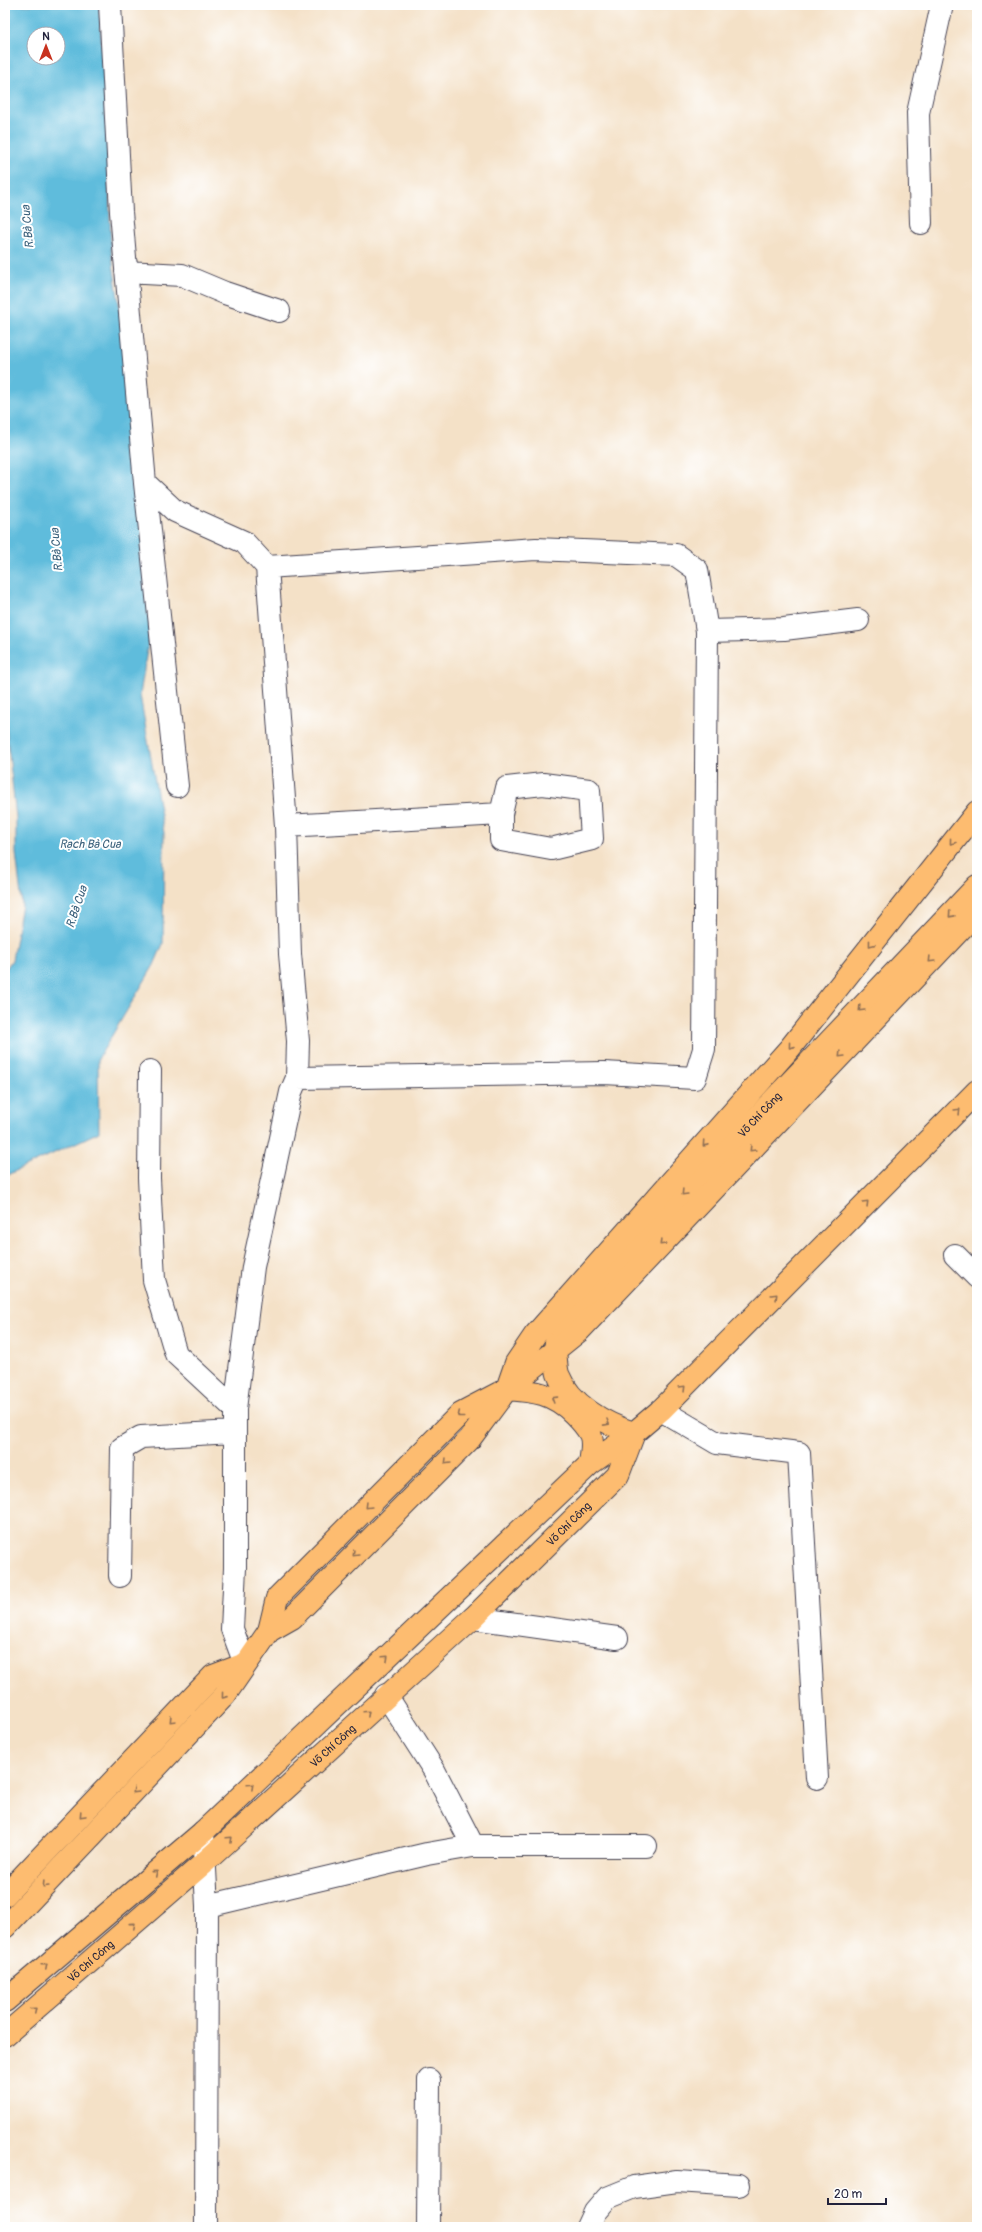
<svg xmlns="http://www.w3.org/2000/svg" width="982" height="2232" font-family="Pangolin,sans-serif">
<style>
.water{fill:#5ebcdc;stroke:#406f8c;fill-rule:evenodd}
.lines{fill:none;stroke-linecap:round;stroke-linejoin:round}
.minor-casing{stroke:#423f50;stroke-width:24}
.major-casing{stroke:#423f50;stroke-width:24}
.highway-casing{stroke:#423f50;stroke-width:24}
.minor{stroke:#fff;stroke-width:22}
.major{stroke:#fdbc6f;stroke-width:22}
.highway{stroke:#fdbc6f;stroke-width:22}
.oneway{stroke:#906f55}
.labels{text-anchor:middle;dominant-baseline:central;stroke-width:4;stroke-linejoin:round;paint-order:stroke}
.street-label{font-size:11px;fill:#22223b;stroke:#fff}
.water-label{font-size:12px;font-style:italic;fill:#3a607b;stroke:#fff}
</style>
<rect width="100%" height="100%" fill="#fff"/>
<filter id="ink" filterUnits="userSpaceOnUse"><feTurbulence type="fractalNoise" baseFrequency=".025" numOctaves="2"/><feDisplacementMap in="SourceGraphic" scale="8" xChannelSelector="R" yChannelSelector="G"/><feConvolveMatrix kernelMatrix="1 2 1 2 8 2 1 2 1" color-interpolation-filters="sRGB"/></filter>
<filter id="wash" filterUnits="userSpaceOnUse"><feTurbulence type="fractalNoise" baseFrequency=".012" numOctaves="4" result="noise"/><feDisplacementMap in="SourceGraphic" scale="16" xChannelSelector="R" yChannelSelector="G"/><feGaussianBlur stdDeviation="0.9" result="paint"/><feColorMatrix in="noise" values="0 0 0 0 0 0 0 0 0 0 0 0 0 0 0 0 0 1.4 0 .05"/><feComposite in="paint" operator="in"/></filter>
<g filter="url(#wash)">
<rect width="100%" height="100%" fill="#f4e1c7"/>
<path class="water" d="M 5,5 L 99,5 L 107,127 L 111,250 L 124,337 L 151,598 L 149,637 L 140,695 L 164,833 L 163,944 L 154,965 L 98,1059 L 99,1132 L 5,1176 L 5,970 L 12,960 L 22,905 L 16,853 L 16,817 L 5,718 ZM 34,34 L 58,34 L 58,58 L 34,58 Z"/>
</g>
<g filter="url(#ink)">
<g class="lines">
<defs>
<path id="minor" d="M 110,5 L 121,212 L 145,483 L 175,511 L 244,542 L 267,567 L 286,826 L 290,954 L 298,1041 L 297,1078 L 291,1092 L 253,1267 L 235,1409 L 235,1568 L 232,1629 L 245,1664
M 921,223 L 918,113 L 942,5
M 126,272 L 182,275 L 225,293 L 279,311
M 145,483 L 177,786
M 267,567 L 536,549 L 676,555 L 697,570 L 707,631 L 704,1049 L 695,1078 L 604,1073 L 297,1078
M 707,631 L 784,629 L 858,620
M 543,784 L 589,790 L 592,839 L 551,849 L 501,840 L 501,814 L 507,788 Z
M 286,826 L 501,814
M 150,1071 L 149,1178 L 154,1280 L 176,1354 L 235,1409
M 955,1255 L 977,1277
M 661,1410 L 717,1443 L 799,1453 L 817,1778
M 120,1576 L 122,1448 L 141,1437 L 234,1432
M 473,1618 L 617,1638
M 386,1695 L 434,1770 L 473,1846
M 203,1832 L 207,1906 L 206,2227
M 207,1906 L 427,1854 L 473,1846 L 646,1846
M 428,2227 L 429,2080
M 588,2227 L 595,2212 L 607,2198 L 634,2187 L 677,2181 L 739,2185"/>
<g id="major">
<path id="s1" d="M 555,1350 L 557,1334 L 569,1315 L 977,886"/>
<path d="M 269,1631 L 277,1598 L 461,1413 L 507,1389"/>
<path d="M 5,1895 L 213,1676 L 245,1664"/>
<path id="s2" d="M 5,2035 L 205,1862 L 473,1618 L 618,1475 L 634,1433"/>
</g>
<path id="highway" d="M 555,1350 C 556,1357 556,1367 558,1374 C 570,1405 605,1424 634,1433
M 508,1386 L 516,1363 L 535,1335 L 790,1048 L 977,812
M 507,1389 C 535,1391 553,1393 574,1414 C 580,1420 586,1426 590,1434 C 594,1442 591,1455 590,1464
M 5,1927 L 225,1695 L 269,1631 L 292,1618 L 469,1440 L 507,1389 L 579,1331 L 977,912
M 5,2001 L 203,1832 L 590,1464 L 634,1433 L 661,1410 L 977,1091"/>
</defs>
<use href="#minor" class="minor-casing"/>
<use href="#major" class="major-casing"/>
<use href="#highway" class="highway-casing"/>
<use href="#minor" class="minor"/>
<use href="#major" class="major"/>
<use href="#highway" class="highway"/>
</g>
<defs><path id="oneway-chevron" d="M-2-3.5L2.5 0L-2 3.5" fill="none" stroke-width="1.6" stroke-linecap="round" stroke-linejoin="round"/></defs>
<g class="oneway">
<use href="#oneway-chevron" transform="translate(952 842) rotate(129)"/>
<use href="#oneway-chevron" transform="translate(951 915) rotate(132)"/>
<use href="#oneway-chevron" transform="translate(871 944) rotate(128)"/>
<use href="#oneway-chevron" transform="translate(931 960) rotate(134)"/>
<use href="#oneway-chevron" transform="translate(861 1009) rotate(134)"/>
<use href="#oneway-chevron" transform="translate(791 1046) rotate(129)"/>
<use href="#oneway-chevron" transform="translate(841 1055) rotate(134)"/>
<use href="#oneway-chevron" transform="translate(958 1111) rotate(-45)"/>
<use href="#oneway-chevron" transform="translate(705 1144) rotate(132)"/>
<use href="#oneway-chevron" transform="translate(752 1149) rotate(134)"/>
<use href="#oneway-chevron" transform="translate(684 1193) rotate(134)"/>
<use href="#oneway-chevron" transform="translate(866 1203) rotate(-45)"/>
<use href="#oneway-chevron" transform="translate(662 1243) rotate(134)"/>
<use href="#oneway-chevron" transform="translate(775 1296) rotate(-45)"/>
<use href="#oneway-chevron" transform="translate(683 1388) rotate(-45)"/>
<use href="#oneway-chevron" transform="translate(554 1399) rotate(-148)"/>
<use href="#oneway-chevron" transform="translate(460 1415) rotate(141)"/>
<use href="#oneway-chevron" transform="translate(607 1423) rotate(29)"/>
<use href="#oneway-chevron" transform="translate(447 1462) rotate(135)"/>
<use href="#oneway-chevron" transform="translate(368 1506) rotate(135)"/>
<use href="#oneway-chevron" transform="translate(355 1554) rotate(135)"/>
<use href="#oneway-chevron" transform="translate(386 1658) rotate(-43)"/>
<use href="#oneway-chevron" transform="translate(224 1696) rotate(129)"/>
<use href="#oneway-chevron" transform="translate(367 1713) rotate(-43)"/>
<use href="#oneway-chevron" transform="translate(172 1720) rotate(134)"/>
<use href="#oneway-chevron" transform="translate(251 1786) rotate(-43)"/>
<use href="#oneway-chevron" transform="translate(135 1791) rotate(134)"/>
<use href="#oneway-chevron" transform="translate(82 1815) rotate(133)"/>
<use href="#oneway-chevron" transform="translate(230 1839) rotate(-43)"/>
<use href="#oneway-chevron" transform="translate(155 1873) rotate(-40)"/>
<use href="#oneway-chevron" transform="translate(45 1885) rotate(134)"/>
<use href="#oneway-chevron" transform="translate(133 1925) rotate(-41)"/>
<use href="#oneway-chevron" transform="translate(45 1966) rotate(-41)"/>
<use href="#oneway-chevron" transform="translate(34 2010) rotate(-41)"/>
</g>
</g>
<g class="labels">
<g class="street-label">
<text stroke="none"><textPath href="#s1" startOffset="315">Võ Chí Công</textPath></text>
<text stroke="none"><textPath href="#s2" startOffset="761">Võ Chí Công</textPath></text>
<text stroke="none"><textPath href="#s2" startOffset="437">Võ Chí Công</textPath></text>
<text stroke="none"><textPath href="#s2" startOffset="113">Võ Chí Công</textPath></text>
</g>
<g class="water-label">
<text transform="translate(28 227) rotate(-95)">R.Bà Cua</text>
<text transform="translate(57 550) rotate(-95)">R.Bà Cua</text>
<text x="90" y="844">Rạch Bà Cua</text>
<text transform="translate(77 907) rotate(-71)">R.Bà Cua</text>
</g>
</g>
<rect width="982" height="2232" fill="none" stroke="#fff" stroke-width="20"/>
<g transform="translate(46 46)"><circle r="19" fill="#ffffff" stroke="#a7a7b1"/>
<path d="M0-3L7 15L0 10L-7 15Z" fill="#c8321e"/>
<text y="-6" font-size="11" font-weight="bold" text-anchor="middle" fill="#22223b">N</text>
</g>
<path d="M828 2198v6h58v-6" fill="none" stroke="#22223b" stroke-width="2"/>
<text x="834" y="2198" font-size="12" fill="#22223b" stroke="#ffffff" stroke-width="3" paint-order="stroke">20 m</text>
</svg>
